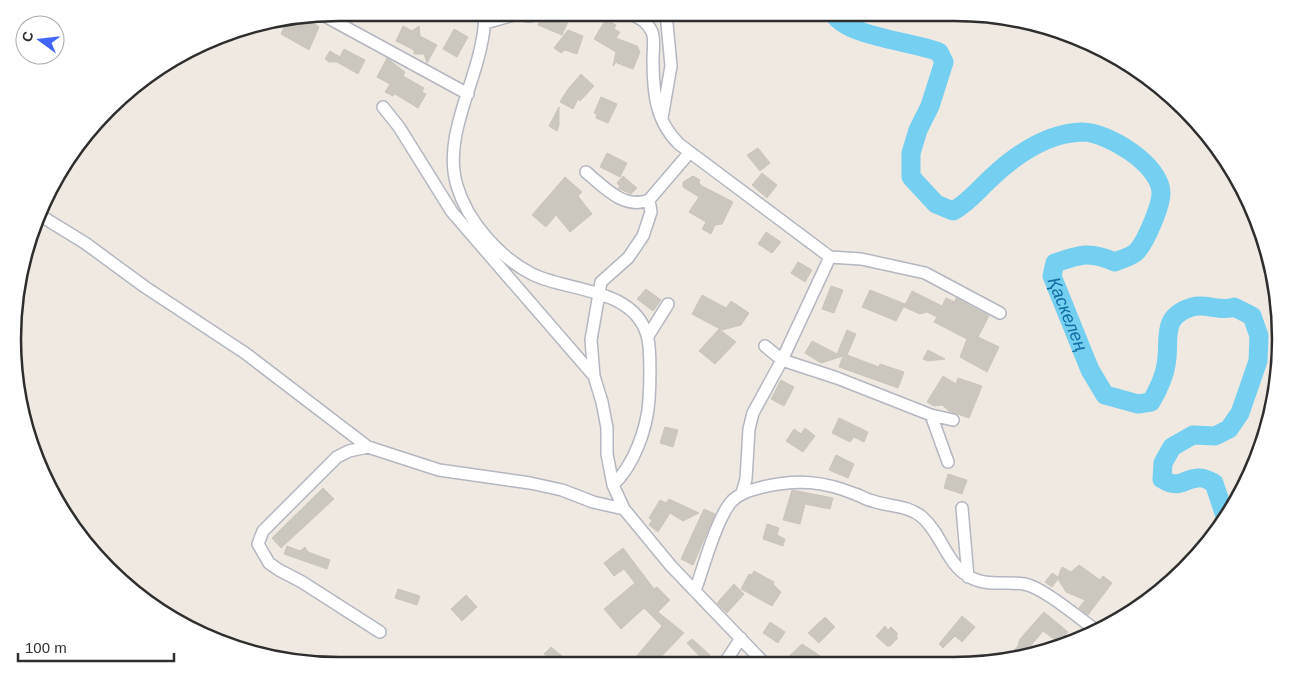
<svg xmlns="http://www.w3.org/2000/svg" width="1293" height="678" font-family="Arial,sans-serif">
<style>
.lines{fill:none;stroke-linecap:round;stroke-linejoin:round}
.river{stroke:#75cff0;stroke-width:19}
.building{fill:#cbc7bf;stroke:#cbc5ba}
.minor-casing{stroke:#b4b7c1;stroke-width:14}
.minor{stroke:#fff;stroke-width:11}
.labels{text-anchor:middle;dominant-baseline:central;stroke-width:4;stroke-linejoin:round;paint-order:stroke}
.water-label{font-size:18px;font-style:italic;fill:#0d6fa3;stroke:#fff}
.rim{fill:none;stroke:#2e2e2e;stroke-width:2.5}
</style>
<rect width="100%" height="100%" fill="#efe9e1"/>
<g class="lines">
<path class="river" id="s1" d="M 833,13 C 846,37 912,41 939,52 L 944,62 L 930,106 L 918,130 L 911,153 L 911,177 L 936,204 L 953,211 C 968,203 977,191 990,179 C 1014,156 1047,133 1082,132 C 1108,132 1161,165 1161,193 C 1161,206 1145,244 1136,252 C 1131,257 1121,259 1115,262 C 1090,251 1081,254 1055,263 L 1052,276 L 1090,370 L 1105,395 L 1138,404 L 1151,402 C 1158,390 1164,378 1166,365 C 1171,340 1159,317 1192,307 C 1206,303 1221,312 1234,307 L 1252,316 L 1259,336 L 1258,361 L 1240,413 L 1229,429 L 1215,436 L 1193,435 L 1172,447 L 1163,463 L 1162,479 C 1180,490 1182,479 1198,478 C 1203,477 1210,481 1214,483 L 1225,516"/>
</g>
<path class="building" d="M 543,13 L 572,13 L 562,35 L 538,25 Z
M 305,18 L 319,27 L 309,50 L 281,34 L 287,21 L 303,20 Z
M 606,19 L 616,25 L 614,29 L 620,32 L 616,38 L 637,46 L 640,52 L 633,69 L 617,63 L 617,61 L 613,66 L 616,52 L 594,39 Z
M 403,26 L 412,31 L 419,26 L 420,36 L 437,45 L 427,63 L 424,54 L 414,54 L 414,50 L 396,41 Z
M 454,29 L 468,37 L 457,57 L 443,49 Z
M 568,30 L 583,36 L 577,54 L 565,50 L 561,53 L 554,48 Z
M 344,49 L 365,60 L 358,74 L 337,62 L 329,62 L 325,59 L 330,51 L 340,57 Z
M 387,58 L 405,72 L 403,76 L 424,88 L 422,92 L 426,94 L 418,108 L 395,94 L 393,96 L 385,92 L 390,84 L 377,77 Z
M 581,74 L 594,86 L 580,101 L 578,99 L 573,109 L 560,102 L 568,89 Z
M 601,97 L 617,104 L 608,123 L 596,118 L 597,114 L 594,113 Z
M 559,107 L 559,125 L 557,131 L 549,126 Z
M 758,148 L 770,163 L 760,171 L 747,155 Z
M 607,153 L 627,163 L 620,177 L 600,167 Z
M 762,173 L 777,185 L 767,198 L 752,185 Z
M 623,176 L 637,188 L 631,194 L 618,188 L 620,186 L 617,183 Z
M 693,176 L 700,180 L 699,183 L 702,186 L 733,202 L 722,224 L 715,225 L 711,234 L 702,229 L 706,222 L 689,212 L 699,197 L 683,187 L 683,182 Z
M 565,177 L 582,192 L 578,196 L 592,214 L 570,232 L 556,215 L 546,227 L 532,215 Z
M 766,232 L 781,242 L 772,253 L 758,244 Z
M 798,262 L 812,270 L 805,282 L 791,273 Z
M 831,286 L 843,290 L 834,313 L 822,309 Z
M 646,289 L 661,300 L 653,311 L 637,299 Z
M 870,290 L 905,304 L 896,321 L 862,307 Z
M 912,291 L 942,306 L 946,298 L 955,302 L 956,298 L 989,316 L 978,337 L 999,347 L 987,372 L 960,357 L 967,339 L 934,322 L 937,317 L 927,312 L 920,314 L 904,307 Z
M 702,295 L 726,308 L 731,301 L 749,313 L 741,325 L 722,330 L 692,314 Z
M 719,329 L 736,342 L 715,364 L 699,351 Z
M 847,330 L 856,334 L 847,355 L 879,367 L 880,364 L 904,372 L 898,388 L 839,367 L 843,356 L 821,363 L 805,353 L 812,341 L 837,354 Z
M 928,350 L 945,359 L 928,361 L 923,359 Z
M 943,376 L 956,384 L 958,378 L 982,386 L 969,418 L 949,411 L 942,405 L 934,406 L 927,402 Z
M 781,380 L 794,387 L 784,406 L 771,399 Z
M 839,418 L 868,432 L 864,442 L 854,437 L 850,442 L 832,433 Z
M 665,427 L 678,430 L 673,447 L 660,443 Z
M 805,428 L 815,436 L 803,452 L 786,441 L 794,429 L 801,434 Z
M 836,455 L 854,464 L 848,478 L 829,470 Z
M 948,474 L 967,480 L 962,494 L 944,488 Z
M 323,488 L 334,499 L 281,548 L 272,538 Z
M 792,490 L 833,498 L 830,509 L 805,504 L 800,524 L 783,520 Z
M 669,499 L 699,513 L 683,521 L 670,513 L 658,532 L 649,525 L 652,520 L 649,518 L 660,500 L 666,503 Z
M 704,509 L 715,514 L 693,565 L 681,559 Z
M 767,524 L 779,528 L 777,535 L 785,539 L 783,546 L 763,539 Z
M 287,546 L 300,551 L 305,547 L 308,552 L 330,560 L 327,569 L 284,554 Z
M 623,548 L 654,589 L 657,587 L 670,600 L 658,612 L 684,633 L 657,661 L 654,659 L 650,664 L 630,664 L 662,626 L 644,608 L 621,629 L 604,609 L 635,583 L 624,569 L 614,576 L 604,563 Z
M 1079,565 L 1100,580 L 1103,576 L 1112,583 L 1088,615 L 1079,608 L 1085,600 L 1066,592 L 1058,579 L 1052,587 L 1045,582 L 1052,573 L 1058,577 L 1062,567 L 1071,572 Z
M 754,571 L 774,582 L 773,584 L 781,592 L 772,606 L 741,589 L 749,574 L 752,575 Z
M 734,584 L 744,594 L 727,613 L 717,603 Z
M 398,589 L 420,596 L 417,605 L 395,598 Z
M 466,595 L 477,607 L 462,621 L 451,609 Z
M 1044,612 L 1068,632 L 1059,643 L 1043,631 L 1022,656 L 1006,660 L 1018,646 L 1020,639 Z
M 962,616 L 975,627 L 962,642 L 955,636 L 943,648 L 939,644 Z
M 825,617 L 835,627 L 819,643 L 808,633 Z
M 770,622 L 785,632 L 778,643 L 763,633 Z
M 885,626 L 888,630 L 891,627 L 898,634 L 896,636 L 898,638 L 890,646 L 887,646 L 876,636 Z
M 692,639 L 710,655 L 704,661 L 687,643 Z
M 802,644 L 831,663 L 782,663 Z
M 551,647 L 562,656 L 555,664 L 542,664 L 548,657 L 544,654 Z"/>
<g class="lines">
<defs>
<path id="minor" d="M 484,13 C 486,24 483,35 481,46 C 472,91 443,140 457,186 C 468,222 499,257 532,274 C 568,292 633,287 647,335 C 651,348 650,385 649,400 C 647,429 634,465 613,485
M 629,13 C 639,18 647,21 652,32 C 655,39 653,51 653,59 C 653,91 655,121 679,144 L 830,257 L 861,259 L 925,273 L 1000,313
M 323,15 L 468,94
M 485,23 L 517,14 L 530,16
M 383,107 L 399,127 L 452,212 L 594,376
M 662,118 L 671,66 L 666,13
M 586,172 C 604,187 624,210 649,200 L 690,152
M 649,200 L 651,212 L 643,236 L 628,258 L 601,282 L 591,340 L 594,376 L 602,402 L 607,428 L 607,454 L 613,485 L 624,509 L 671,566 L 764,663
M 41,216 L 85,243 L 145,287 L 245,353 L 368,447 L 439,470 L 530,483 L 562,490 L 593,502 L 624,509
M 648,336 L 668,304
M 765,346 L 782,360 L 837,378 L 931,415 L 953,420
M 931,415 L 948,462
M 368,447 L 349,451 L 337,457 L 263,531 L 258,544 L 269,563 L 279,570 L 302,582 L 380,632
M 742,493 L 746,479 L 749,429 L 753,413 L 782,360 L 830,257
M 962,508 L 968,577
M 695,591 C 703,569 717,517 732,501 C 741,492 752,490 763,487 C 797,479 823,481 855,494 C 861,496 867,500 873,501 C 890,507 908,505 922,517 C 941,533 947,564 968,576 C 986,587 1005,581 1024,584 C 1043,587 1080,619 1097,631
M 724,664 L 741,638"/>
</defs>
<use href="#minor" class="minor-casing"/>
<use href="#minor" class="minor"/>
</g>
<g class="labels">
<g class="water-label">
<text stroke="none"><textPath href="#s1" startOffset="768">Қаскелең</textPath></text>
</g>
</g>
<path d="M0 0H1293V678H0ZM339 21H954A318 318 0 0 1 1272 339V339A318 318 0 0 1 954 657H339A318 318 0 0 1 21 339V339A318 318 0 0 1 339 21Z" fill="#fff" fill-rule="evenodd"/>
<path class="rim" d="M339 21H954A318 318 0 0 1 1272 339V339A318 318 0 0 1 954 657H339A318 318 0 0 1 21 339V339A318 318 0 0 1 339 21Z"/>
<g transform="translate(40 40) rotate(285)"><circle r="24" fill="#ffffff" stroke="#ababab"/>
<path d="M0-4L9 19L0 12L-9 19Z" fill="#4264fb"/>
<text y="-8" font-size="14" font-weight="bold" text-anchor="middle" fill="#2e2e2e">С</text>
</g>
<path d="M18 653v8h156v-8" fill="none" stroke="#2e2e2e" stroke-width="2.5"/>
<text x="25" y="653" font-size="15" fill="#2e2e2e" stroke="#ffffff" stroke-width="4" paint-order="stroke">100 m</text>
</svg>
